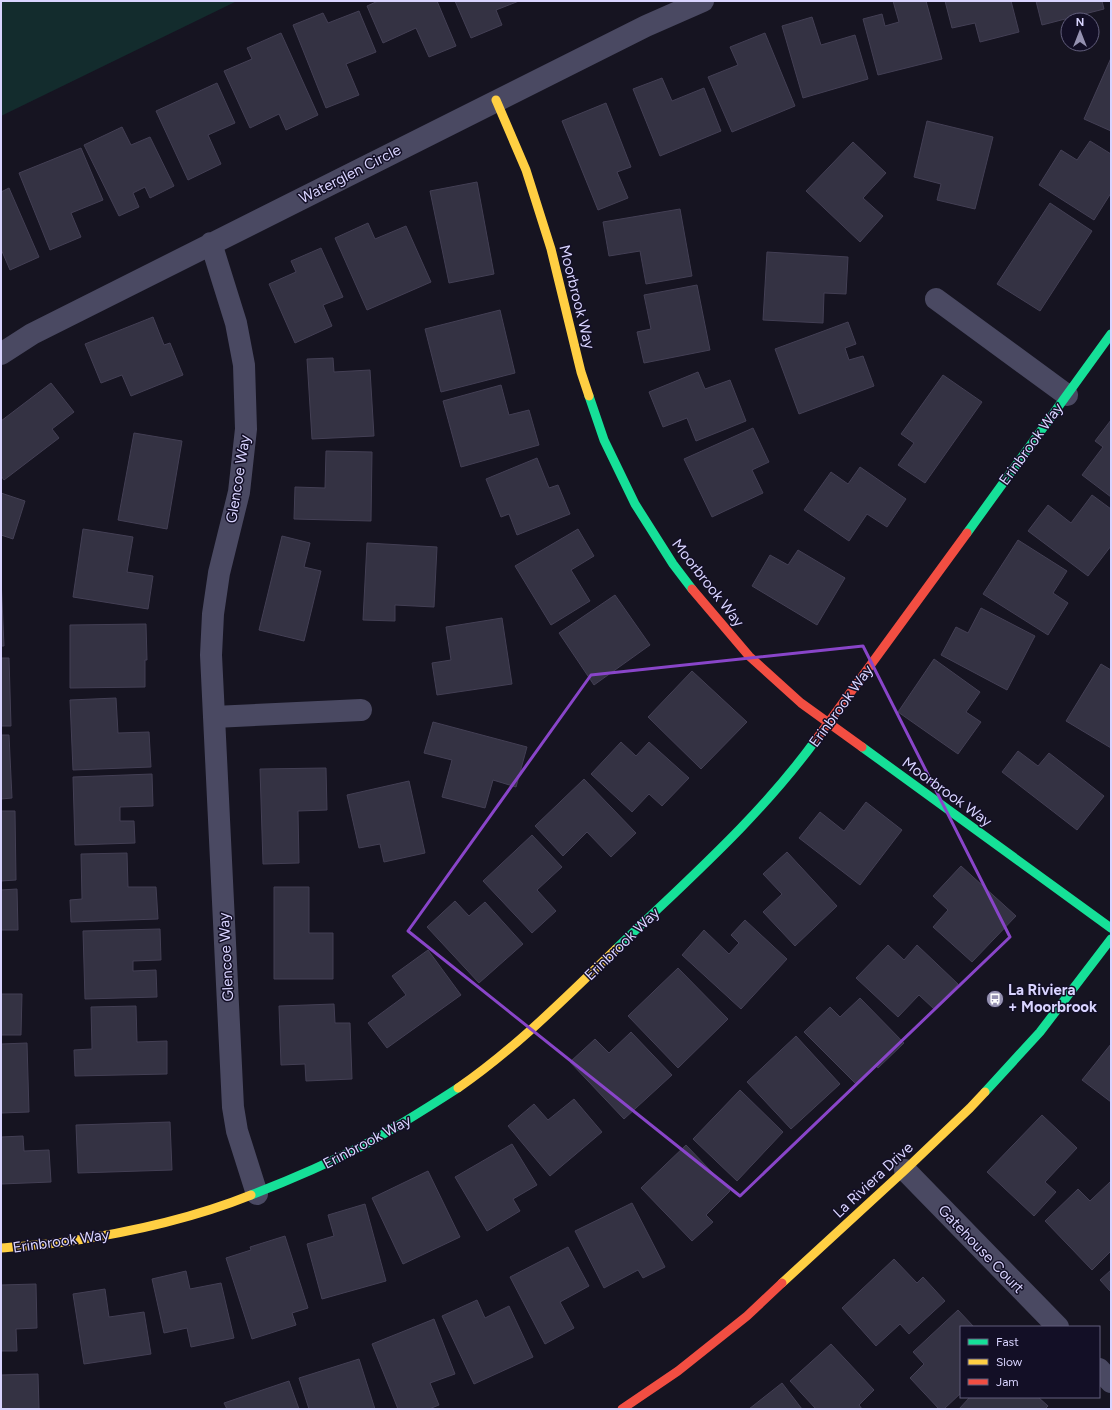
<svg xmlns="http://www.w3.org/2000/svg" width="1112" height="1410" font-family="Figtree,sans-serif">
<style>
.green{fill:#132c2d}
.building{fill:#343243;stroke:#433f54}
.lines{fill:none;stroke-linecap:round;stroke-linejoin:round}
.street{stroke:#4a4962;stroke-width:22}
.fast{stroke:#16e098;stroke-width:9}
.slow{stroke:#ffcf43;stroke-width:9}
.jam{stroke:#f24e42;stroke-width:9}
.marked{fill:none;stroke:#8945c9;stroke-width:3;stroke-linejoin:round}
.labels{text-anchor:middle;dominant-baseline:central;stroke-width:3;stroke-linejoin:round;paint-order:stroke}
.street-label{font-size:15px;fill:#d9d4ff;stroke:#130f26}
.poi-label{font-size:15px;font-weight:bold;fill:#d9d4ff;stroke:#130f26;text-anchor:start}
</style>
<rect width="100%" height="100%" fill="#161421"/>
<path class="green" d="M 1,1 L 237,1 L 1,116 Z"/>
<path class="building" d="M 378,1 L 437,1 L 456,46 L 429,57 L 416,28 L 383,43 L 367,6 Z
M 455,1 L 519,1 L 496,10 L 502,25 L 471,38 Z
M 893,1 L 926,1 L 942,59 L 878,75 L 863,19 L 882,14 L 885,26 L 899,22 Z
M 945,1 L 1011,1 L 1019,32 L 980,42 L 975,23 L 952,28 Z
M 1036,1 L 1102,1 L 1104,9 L 1042,25 Z
M 359,11 L 376,52 L 346,64 L 359,95 L 326,108 L 293,25 L 323,13 L 328,23 Z
M 812,17 L 821,45 L 855,35 L 868,79 L 803,98 L 782,26 Z
M 281,33 L 318,115 L 286,130 L 279,114 L 250,128 L 224,71 L 252,59 L 247,48 Z
M 765,33 L 795,106 L 732,132 L 708,77 L 738,65 L 730,47 Z
M 1111,58 L 1111,131 L 1084,119 Z
M 662,78 L 672,101 L 704,88 L 721,131 L 660,156 L 633,89 Z
M 217,83 L 235,123 L 208,135 L 221,164 L 188,180 L 156,111 Z
M 606,103 L 631,167 L 617,172 L 628,198 L 598,210 L 562,121 Z
M 927,121 L 993,137 L 975,209 L 937,200 L 941,184 L 914,177 Z
M 122,127 L 131,145 L 150,137 L 174,186 L 150,198 L 145,187 L 133,193 L 139,207 L 119,216 L 84,145 Z
M 1090,141 L 1111,154 L 1111,193 L 1094,220 L 1039,185 L 1061,150 L 1077,160 Z
M 853,142 L 886,173 L 863,198 L 883,216 L 860,242 L 806,191 Z
M 81,148 L 103,200 L 71,213 L 81,237 L 50,250 L 19,173 Z
M 477,182 L 494,274 L 449,283 L 430,191 Z
M 9,188 L 39,257 L 10,270 L 1,249 L 1,192 Z
M 1050,203 L 1092,231 L 1040,311 L 997,284 Z
M 680,209 L 692,276 L 646,284 L 640,251 L 609,256 L 603,222 Z
M 368,223 L 375,239 L 406,226 L 431,282 L 367,310 L 335,238 Z
M 321,248 L 343,297 L 323,305 L 332,326 L 295,343 L 269,284 L 296,272 L 291,261 Z
M 767,252 L 848,257 L 846,294 L 824,293 L 823,323 L 763,320 Z
M 697,285 L 710,350 L 644,363 L 637,332 L 651,329 L 644,295 Z
M 500,310 L 515,373 L 441,392 L 425,329 Z
M 153,317 L 164,345 L 170,343 L 183,375 L 131,396 L 122,375 L 101,383 L 85,344 Z
M 848,322 L 856,344 L 845,348 L 849,360 L 863,356 L 874,386 L 799,414 L 775,349 Z
M 333,358 L 334,372 L 370,370 L 374,436 L 312,439 L 307,359 Z
M 698,372 L 705,389 L 730,380 L 746,421 L 696,441 L 687,418 L 663,427 L 649,392 Z
M 943,375 L 982,402 L 925,483 L 898,465 L 914,443 L 901,434 Z
M 51,383 L 74,412 L 52,429 L 59,438 L 4,480 L 1,476 L 1,421 Z
M 501,385 L 509,415 L 529,410 L 539,445 L 461,467 L 443,401 Z
M 1111,420 L 1111,497 L 1082,475 L 1103,447 L 1095,441 Z
M 753,428 L 769,462 L 752,470 L 763,493 L 712,517 L 684,459 Z
M 134,433 L 182,441 L 167,529 L 118,520 Z
M 326,451 L 372,452 L 371,521 L 294,519 L 295,487 L 325,488 Z
M 537,458 L 549,488 L 558,485 L 570,514 L 517,535 L 509,514 L 501,517 L 486,479 Z
M 860,467 L 906,499 L 887,527 L 867,514 L 849,541 L 804,510 L 831,472 L 848,484 Z
M 1,493 L 25,501 L 13,539 L 1,535 Z
M 1092,495 L 1111,509 L 1111,546 L 1088,576 L 1028,531 L 1048,505 L 1071,523 Z
M 83,529 L 133,537 L 127,572 L 153,576 L 148,609 L 73,597 Z
M 578,529 L 594,556 L 571,570 L 590,601 L 551,625 L 515,566 Z
M 282,536 L 310,543 L 304,567 L 321,571 L 304,641 L 259,630 Z
M 1018,540 L 1067,571 L 1053,593 L 1068,603 L 1048,635 L 983,594 Z
M 367,543 L 437,547 L 434,607 L 395,605 L 395,621 L 363,620 Z
M 798,550 L 845,578 L 817,625 L 752,586 L 770,555 L 788,565 Z
M 1,578 L 4,646 L 1,646 Z
M 615,595 L 650,645 L 594,685 L 559,633 Z
M 981,608 L 1035,636 L 1007,690 L 941,655 L 956,627 L 968,633 Z
M 502,618 L 512,684 L 437,695 L 432,663 L 451,660 L 446,627 Z
M 146,624 L 147,660 L 145,660 L 145,687 L 70,688 L 70,625 Z
M 1,658 L 9,658 L 11,726 L 1,726 Z
M 934,659 L 980,692 L 966,712 L 981,722 L 958,754 L 898,712 Z
M 1101,664 L 1111,670 L 1111,748 L 1066,721 Z
M 692,671 L 747,722 L 701,769 L 648,717 Z
M 116,698 L 118,733 L 149,732 L 151,767 L 73,770 L 70,700 Z
M 433,722 L 527,747 L 516,787 L 493,780 L 485,808 L 442,797 L 452,760 L 424,753 Z
M 1,735 L 9,735 L 12,798 L 1,799 Z
M 621,742 L 636,756 L 649,742 L 689,778 L 662,806 L 649,794 L 632,812 L 591,774 Z
M 1018,751 L 1038,766 L 1049,753 L 1104,796 L 1077,830 L 1002,772 Z
M 326,768 L 327,810 L 298,811 L 299,863 L 263,864 L 260,769 Z
M 152,774 L 153,806 L 120,807 L 120,821 L 134,821 L 135,843 L 75,845 L 73,777 Z
M 584,779 L 636,833 L 611,857 L 587,832 L 563,856 L 535,826 Z
M 409,781 L 425,853 L 384,862 L 380,844 L 359,848 L 347,795 Z
M 866,802 L 902,830 L 860,885 L 799,838 L 820,812 L 844,831 Z
M 1,811 L 15,811 L 16,880 L 1,881 Z
M 532,835 L 562,867 L 537,890 L 556,911 L 532,933 L 483,881 Z
M 787,852 L 837,906 L 795,946 L 763,912 L 782,894 L 763,874 Z
M 127,853 L 128,887 L 156,887 L 158,919 L 71,922 L 70,900 L 82,899 L 81,854 Z
M 961,866 L 1016,916 L 972,962 L 933,927 L 948,910 L 933,896 Z
M 274,887 L 309,887 L 309,933 L 333,933 L 333,979 L 274,979 Z
M 17,889 L 18,930 L 1,930 L 1,890 Z
M 455,901 L 469,916 L 485,902 L 523,944 L 479,983 L 427,927 Z
M 745,920 L 787,959 L 741,1009 L 682,955 L 704,930 L 729,954 L 739,943 L 731,935 Z
M 160,929 L 161,960 L 133,961 L 133,971 L 156,970 L 157,997 L 85,999 L 83,931 Z
M 888,945 L 904,960 L 917,945 L 958,984 L 934,1009 L 919,995 L 898,1017 L 856,978 Z
M 428,950 L 461,995 L 387,1048 L 368,1023 L 406,995 L 392,976 Z
M 678,968 L 728,1019 L 678,1068 L 628,1016 Z
M 1,994 L 22,994 L 21,1035 L 1,1035 Z
M 860,998 L 904,1043 L 878,1068 L 876,1066 L 857,1085 L 804,1032 L 830,1007 L 840,1017 Z
M 334,1004 L 335,1023 L 350,1023 L 352,1079 L 306,1081 L 305,1064 L 281,1065 L 279,1006 Z
M 136,1006 L 137,1042 L 167,1041 L 167,1074 L 75,1076 L 74,1050 L 92,1049 L 91,1007 Z
M 631,1032 L 672,1075 L 624,1119 L 570,1062 L 595,1039 L 609,1053 Z
M 796,1036 L 840,1084 L 791,1129 L 747,1082 Z
M 27,1043 L 29,1112 L 1,1113 L 1,1044 Z
M 1111,1044 L 1111,1102 L 1082,1080 Z
M 740,1090 L 783,1132 L 737,1181 L 693,1139 Z
M 574,1099 L 602,1132 L 550,1176 L 508,1126 L 534,1104 L 548,1120 Z
M 1042,1115 L 1077,1148 L 1045,1182 L 1056,1192 L 1034,1216 L 987,1172 Z
M 170,1122 L 172,1170 L 78,1173 L 76,1125 Z
M 23,1136 L 24,1151 L 49,1150 L 51,1182 L 1,1184 L 1,1137 Z
M 512,1144 L 537,1185 L 513,1199 L 520,1211 L 487,1231 L 455,1177 Z
M 686,1145 L 730,1191 L 706,1215 L 713,1222 L 692,1241 L 641,1188 Z
M 428,1171 L 460,1237 L 403,1264 L 372,1198 Z
M 1110,1182 L 1111,1184 L 1111,1251 L 1092,1270 L 1045,1221 L 1078,1189 L 1090,1201 Z
M 632,1203 L 665,1267 L 643,1278 L 638,1270 L 604,1288 L 575,1231 Z
M 365,1204 L 386,1281 L 322,1299 L 307,1244 L 334,1236 L 328,1215 Z
M 285,1236 L 308,1308 L 292,1313 L 296,1325 L 252,1339 L 226,1258 L 251,1250 L 250,1247 Z
M 568,1247 L 589,1286 L 560,1302 L 574,1328 L 545,1344 L 510,1277 Z
M 894,1259 L 917,1283 L 923,1277 L 945,1301 L 909,1334 L 900,1324 L 876,1346 L 842,1308 Z
M 1111,1270 L 1111,1292 L 1100,1280 Z
M 186,1271 L 190,1289 L 221,1283 L 234,1338 L 191,1347 L 187,1328 L 164,1333 L 152,1279 Z
M 36,1284 L 37,1328 L 16,1329 L 17,1351 L 1,1351 L 1,1285 Z
M 105,1289 L 109,1317 L 144,1312 L 151,1354 L 84,1364 L 73,1294 Z
M 477,1300 L 485,1318 L 509,1306 L 533,1357 L 474,1384 L 442,1316 Z
M 958,1310 L 974,1327 L 961,1327 L 961,1393 L 944,1409 L 939,1409 L 910,1378 L 924,1364 L 913,1352 Z
M 434,1319 L 455,1374 L 430,1383 L 439,1405 L 429,1409 L 398,1409 L 372,1344 Z
M 831,1344 L 874,1390 L 859,1405 L 862,1409 L 816,1409 L 790,1381 Z
M 359,1359 L 375,1409 L 309,1409 L 299,1378 Z
M 38,1374 L 39,1409 L 1,1409 L 1,1375 Z
M 289,1381 L 299,1409 L 227,1409 L 224,1403 Z
M 782,1383 L 802,1409 L 749,1409 Z
M 970,1397 L 1038,1397 L 1048,1406 L 1045,1409 L 959,1409 Z"/>
<g class="lines">
<path class="street" d="M 211,243 L 236,323 L 244,365 L 246,429 L 239,492 L 219,573 L 213,614 L 211,655 L 233,1107 L 237,1131 L 257,1194
M 936,299 L 1067,395
M 1,354 L 32,334 L 646,26 L 703,1
M 214,717 L 361,710
M 905,1170 L 1058,1327
M 1099,1369 L 1111,1382"/>
<path class="fast" d="M 589,396 L 604,440 L 635,504 L 673,564 L 692,589
M 967,533 L 1111,334
M 862,747 L 1111,928
M 616,949 C 685,882 758,819 815,741
M 985,1092 L 1040,1032 L 1111,939
M 251,1195 C 290,1180 327,1164 364,1145 C 396,1128 427,1108 458,1088"/>
<path class="slow" d="M 496,100 L 526,170 L 551,249 L 581,372 L 589,396
M 458,1088 C 516,1048 566,997 616,949
M 1,1248 C 22,1246 44,1245 65,1242 C 126,1233 194,1218 251,1195
M 782,1283 L 905,1170 L 970,1108 L 985,1092"/>
<path class="jam" d="M 692,589 L 749,656 L 801,703 L 862,747
M 815,741 L 967,533
M 622,1409 L 678,1371 L 747,1316 L 782,1283"/>
</g>
<path class="marked" d="M 863,646 L 1010,937 L 740,1196 L 408,931 L 591,675 Z"/>
<defs>
<symbol id="bus-disc" viewBox="-11 -11 22 22"><circle r="9.5" fill="#9591b1" stroke="#130f26"/><path d="M-5-6H5V4H4V6H2V4H-2V6H-4V4H-5ZM-3.5-4V0h7V-4ZM-3.5 1.2v1.5H-2V1.2ZM2 1.2v1.5H3.5V1.2Z" fill="#fff"/></symbol>
</defs>
<g fill-rule="evenodd">
<use href="#bus-disc" x="985" y="989" width="20" height="20"/>
</g>
<g class="labels">
<g class="street-label">
<text transform="translate(350 174) rotate(-27)">Waterglen Circle</text>
<text transform="translate(577 297) rotate(76)">Moorbrook Way</text>
<text transform="translate(1031 444) rotate(-54)">Erinbrook Way</text>
<text transform="translate(238 479) rotate(-81)">Glencoe Way</text>
<text transform="translate(708 583) rotate(52)">Moorbrook Way</text>
<text transform="translate(841 706) rotate(-54)">Erinbrook Way</text>
<text transform="translate(947 792) rotate(36)">Moorbrook Way</text>
<text transform="translate(622 944) rotate(-44)">Erinbrook Way</text>
<text transform="translate(226 957) rotate(-93)">Glencoe Way</text>
<text transform="translate(367 1142) rotate(-28)">Erinbrook Way</text>
<text transform="translate(873 1180) rotate(-43)">La Riviera Drive</text>
<text transform="translate(61 1241) rotate(-8)">Erinbrook Way</text>
<text transform="translate(981 1249) rotate(46)">Gatehouse Court</text>
</g>
<g class="poi-label">
<text x="1008" y="990">La Riviera<tspan x="1008" dy="17">+ Moorbrook</tspan></text>
</g>
</g>
<rect width="1112" height="1410" fill="none" stroke="#d9d4ff" stroke-width="4"/>
<rect x="960" y="1326" width="140" height="72" fill="#130f26" stroke="#625e7d"/>
<rect x="968" y="1339" width="20" height="6" fill="#16e098" stroke="#625e7d"/>
<text x="996" y="1346" font-size="12" fill="#d9d4ff">Fast</text>
<rect x="968" y="1359" width="20" height="6" fill="#ffcf43" stroke="#625e7d"/>
<text x="996" y="1366" font-size="12" fill="#d9d4ff">Slow</text>
<rect x="968" y="1379" width="20" height="6" fill="#f24e42" stroke="#625e7d"/>
<text x="996" y="1386" font-size="12" fill="#d9d4ff">Jam</text>
<g transform="translate(1080 32)"><circle r="19" fill="#130f26" stroke="#625e7d"/>
<path d="M0-3L7 15L0 10L-7 15Z" fill="#9591b1"/>
<text y="-6" font-size="11" font-weight="bold" text-anchor="middle" fill="#d9d4ff">N</text>
</g>
</svg>
